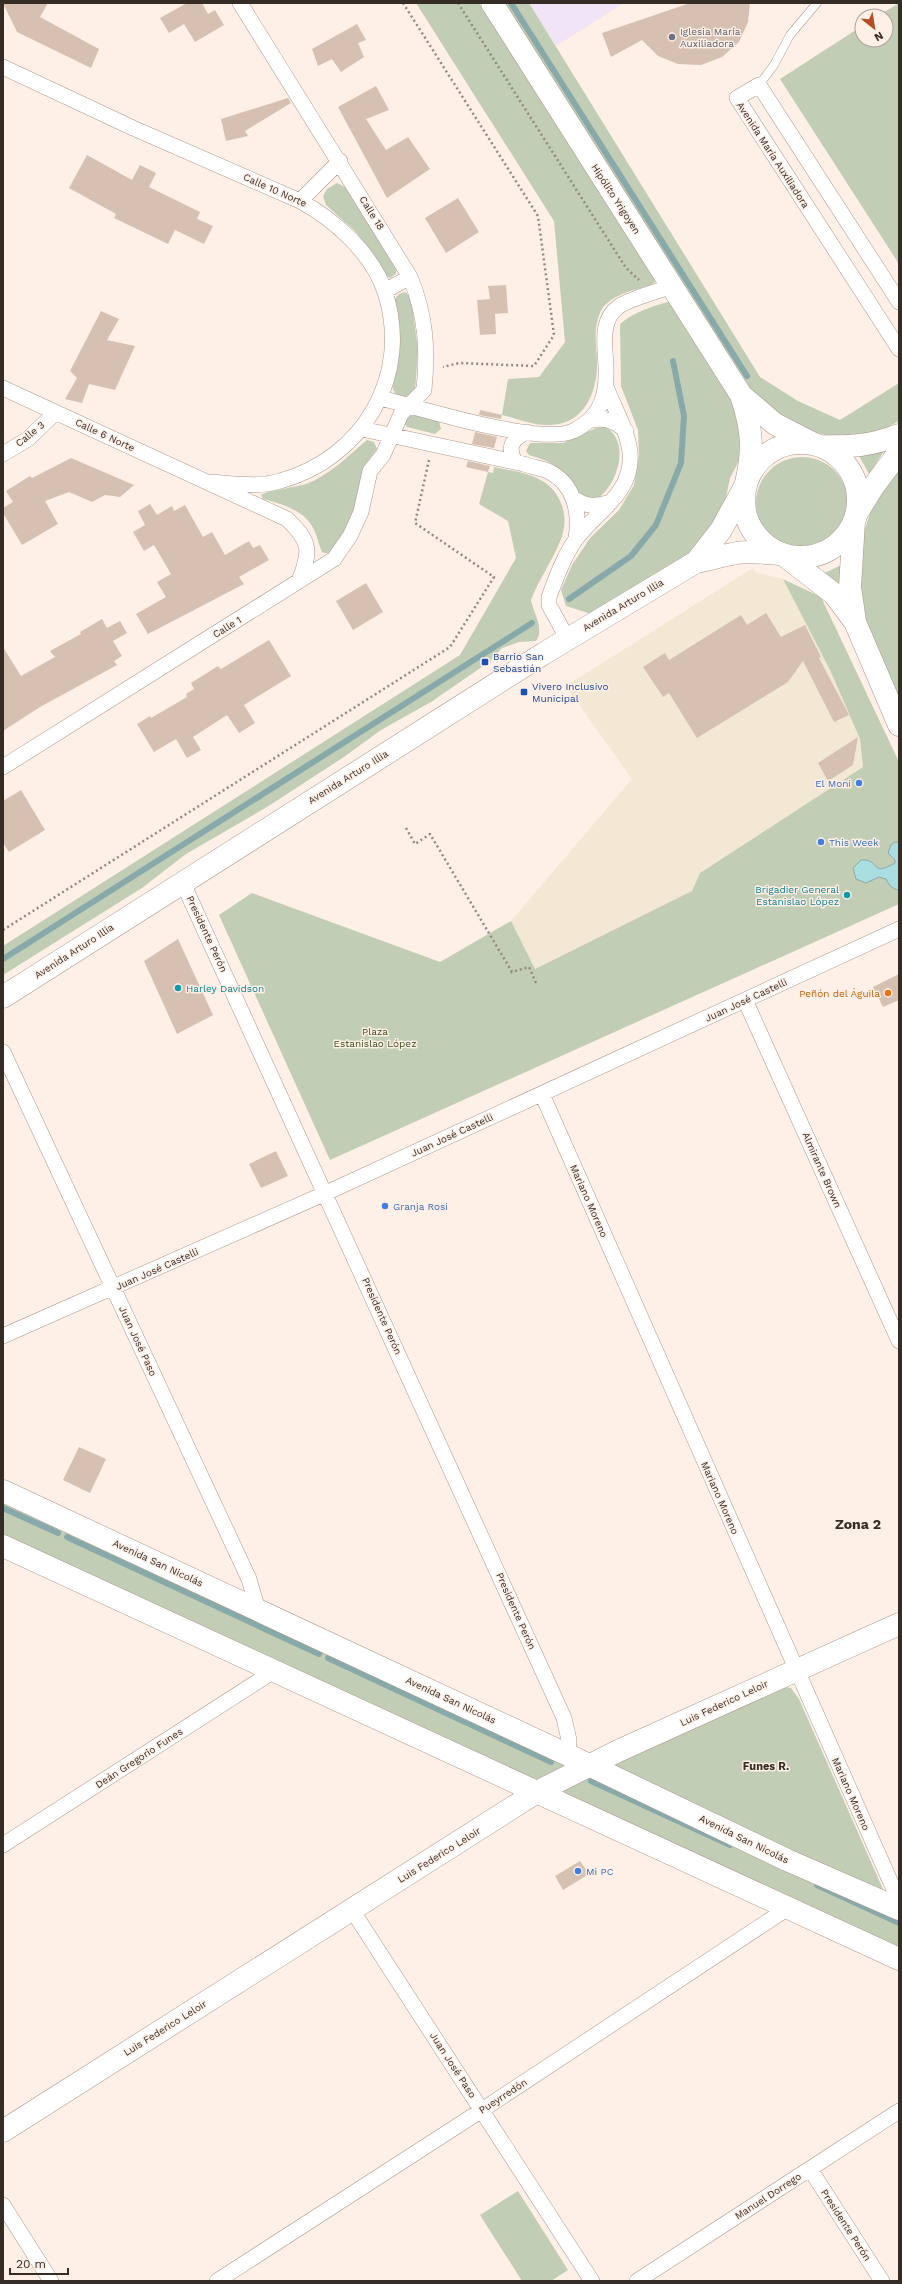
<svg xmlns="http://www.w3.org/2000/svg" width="902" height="2284" font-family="'Work Sans',sans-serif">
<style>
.industrial{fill:#f2e8d3}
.education{fill:#f1e4f7}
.green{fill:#c1cdb4}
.water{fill:#abdee1;stroke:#88a9a9}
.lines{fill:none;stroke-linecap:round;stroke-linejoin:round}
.stream{stroke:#88a9a9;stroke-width:6}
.building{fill:#d6c0b1}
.lane-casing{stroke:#ac9789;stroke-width:9}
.street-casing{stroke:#ac9789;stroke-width:16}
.secondary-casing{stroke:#ac9789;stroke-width:23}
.primary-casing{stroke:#ac9789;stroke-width:23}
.path{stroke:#938881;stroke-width:2.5;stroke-dasharray:2 3;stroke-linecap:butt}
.lane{stroke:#fff;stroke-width:8}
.street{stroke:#fff;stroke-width:15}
.secondary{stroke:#fff;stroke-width:22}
.primary{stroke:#fff;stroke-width:22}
.worship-dot{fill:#6b7280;stroke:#fef0e7;stroke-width:1.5}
.transit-dot{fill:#1a4fb4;stroke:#fef0e7;stroke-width:1.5}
.shop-dot{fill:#3f7fe0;stroke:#fef0e7;stroke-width:1.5}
.culture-dot{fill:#0f9aa8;stroke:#fef0e7;stroke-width:1.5}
.food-dot{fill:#e8710a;stroke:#fef0e7;stroke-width:1.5}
.labels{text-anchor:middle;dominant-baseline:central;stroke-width:3;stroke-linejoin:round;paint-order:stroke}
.worship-label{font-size:10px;fill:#5b616d;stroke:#fef0e7;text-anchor:start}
.street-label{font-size:10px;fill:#352c26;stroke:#fef0e7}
.transit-label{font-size:10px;fill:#164399;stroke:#fef0e7;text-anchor:start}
.shop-label{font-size:10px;fill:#366cbe;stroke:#fef0e7;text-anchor:start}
.culture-label{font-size:10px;fill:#0d838f;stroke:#fef0e7;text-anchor:end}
.food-label{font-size:10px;fill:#c56008;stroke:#fef0e7;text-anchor:end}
.park-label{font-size:10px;fill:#374d18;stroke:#fef0e7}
.neighbourhood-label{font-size:11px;font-weight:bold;fill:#352c26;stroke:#fef0e7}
.district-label{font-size:14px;font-weight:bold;fill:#352c26;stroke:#fef0e7}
</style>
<rect width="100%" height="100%" fill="#fef0e7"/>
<path class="industrial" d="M 753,568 L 755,572 L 783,579 L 830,670 L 860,739 L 863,767 L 700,873 L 692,891 L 535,969 L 511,921 L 632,779 L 566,686 Z"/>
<path class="education" d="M 529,3 L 624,3 L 556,46 Z"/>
<path class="green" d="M 416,3 L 479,3 L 654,277 L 655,282 L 651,285 C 635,290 612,294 602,309 C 593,324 596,344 597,360 C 598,391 585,425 549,425 C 534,426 516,418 502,415 L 508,379 L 539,377 L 565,342 L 554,221 Z
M 504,3 L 529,3 L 760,377 L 798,401 L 840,420 L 899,383 L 899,421 L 871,436 L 832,437 L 797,427 L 753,394 Z
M 899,3 L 899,264 L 780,79 L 862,26 L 862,40 L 886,40 L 886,16 L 878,16 Z
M 337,183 L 347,188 L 396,267 L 396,274 L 390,278 L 384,274 L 372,252 L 355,231 L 326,205 L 323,196 L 327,189 Z
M 405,292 L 411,297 L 418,350 L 415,391 L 405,397 L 395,394 L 392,386 L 400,342 L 394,300 L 399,294 Z
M 671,301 L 724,383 L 742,423 L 740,459 L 730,478 L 722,517 L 695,551 L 591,614 L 566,606 L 561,590 L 572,565 L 590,538 L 619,510 L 634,485 L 639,455 L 638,430 L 621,386 L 620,324 C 634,312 653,306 671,301 Z
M 413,414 L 439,421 L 441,429 L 435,434 L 407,427 L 404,423 L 408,415 Z
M 605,427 C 632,441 617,488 595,500 C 570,491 574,485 557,468 C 550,461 538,458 529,455 L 526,451 L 530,443 L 563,443 L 596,428 Z
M 367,440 L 374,442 L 377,449 L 364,466 L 352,517 L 342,537 L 329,554 L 322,552 C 318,542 316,531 310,523 C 300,509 279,503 263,499 L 261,495 C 265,491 296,487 306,484 C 330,475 348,456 367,440 Z
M 884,451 L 869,474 L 858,454 Z
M756 503a46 46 0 1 1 92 0a46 46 0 1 1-92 0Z
M 899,457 L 899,698 L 863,616 L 857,553 L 872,507 Z
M 494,467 C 522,473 552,475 562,506 C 566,517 565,528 561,539 C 553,560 539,579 531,600 C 533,613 545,628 536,641 L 519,642 L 502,648 L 489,662 L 431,702 L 381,730 L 344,757 L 267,807 L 186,854 L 142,888 L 3,975 L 3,946 L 460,655 L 516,558 L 508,521 L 479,504 L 488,472 L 493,473 Z
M 844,564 L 842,591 L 822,574 Z
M 783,579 L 821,597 L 899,762 L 899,904 L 330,1160 L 219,915 L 252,893 L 440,962 L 511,921 L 535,969 L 692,891 L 700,873 L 863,767 L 860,739 L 830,670 Z
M 3,1499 L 564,1761 L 564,1766 L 538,1781 L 3,1539 Z
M 780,1686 L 791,1688 L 799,1699 L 886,1896 L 608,1765 Z
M 585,1774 L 899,1915 L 899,1952 L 559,1793 Z
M 518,2191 L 568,2270 L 551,2281 L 522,2281 L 480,2215 Z"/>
<path class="water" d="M 895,842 L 899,842 L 899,890 C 892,889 889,885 886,879 L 879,877 L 866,883 L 856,879 L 853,868 L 861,860 C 882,859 869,878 895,863 L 895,860 L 888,853 L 891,845 Z"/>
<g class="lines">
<path class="stream" d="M 511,3 L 747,376
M 569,599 L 631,556 L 656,525 L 681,463 L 684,416 L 673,361
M 3,959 L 532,623
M 3,1508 L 58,1533
M 67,1537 L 319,1654
M 328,1658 L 551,1762
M 591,1781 L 730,1845
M 817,1885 L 899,1923"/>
</g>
<path class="building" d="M 3,3 L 48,3 L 40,17 L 99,49 L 91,68 L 17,32 Z
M 187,3 L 202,3 L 208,14 L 215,10 L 224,25 L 195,42 L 184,24 L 169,33 L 160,18 Z
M 690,3 L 750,3 L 748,22 L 739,42 L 722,57 L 701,65 L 678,64 L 658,56 L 642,40 L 611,57 L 602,33 Z
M 357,24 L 366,40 L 358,43 L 364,57 L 341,72 L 332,59 L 318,66 L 312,49 Z
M 376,86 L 389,110 L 366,119 L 386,150 L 408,137 L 430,169 L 387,198 L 338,107 Z
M 288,98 L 291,103 L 245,131 L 248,136 L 226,141 L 221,119 Z
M 87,155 L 132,180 L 140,165 L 156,173 L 149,187 L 200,212 L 197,219 L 213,226 L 204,244 L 175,230 L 168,244 L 114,218 L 116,214 L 69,188 Z
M 458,198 L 479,232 L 446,253 L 425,218 Z
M 506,285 L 508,313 L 495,314 L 496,334 L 480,335 L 477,300 L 490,299 L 488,286 Z
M 101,311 L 119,319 L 107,340 L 135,346 L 115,390 L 89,384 L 82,403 L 65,399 L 77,378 L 70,371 Z
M 480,410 L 502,415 L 501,419 L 479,415 Z
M 475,432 L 497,437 L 494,448 L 472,444 Z
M 71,458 L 134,485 L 120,497 L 105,495 L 92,502 L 69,492 L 45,501 L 58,524 L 22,545 L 3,513 L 3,508 L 13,502 L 6,491 L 30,476 L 32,478 Z
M 468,461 L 490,466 L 488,472 L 466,467 Z
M 150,504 L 157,515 L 172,506 L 174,511 L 185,505 L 203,537 L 212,532 L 225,555 L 249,541 L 253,548 L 260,545 L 269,560 L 239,577 L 244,584 L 148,634 L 136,614 L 166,597 L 157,582 L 171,574 L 154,545 L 144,551 L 133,532 L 145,525 L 138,511 Z
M 366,583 L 383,612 L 353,630 L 336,601 Z
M 766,613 L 781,637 L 805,625 L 821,657 L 819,658 L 849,715 L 834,722 L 803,661 L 788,682 L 697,738 L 669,693 L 663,697 L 643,667 L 665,653 L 669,660 L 741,615 L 747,625 Z
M 102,619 L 107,628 L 120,621 L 127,633 L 113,641 L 122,656 L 114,661 L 117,665 L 40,707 L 3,731 L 3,647 L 21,676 L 55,657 L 50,651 L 81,634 L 80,632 Z
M 269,640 L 291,676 L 244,705 L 255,723 L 239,733 L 227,715 L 193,737 L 201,750 L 187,758 L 176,739 L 154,752 L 137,724 L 150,716 L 151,718 L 187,697 L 186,694 L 194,689 L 191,683 L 218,666 L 221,669 Z
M 858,737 L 853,765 L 828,781 L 818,763 Z
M 21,790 L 45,830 L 9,852 L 3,843 L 3,801 Z
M 178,939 L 213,1015 L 177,1034 L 144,961 Z
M 899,974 L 899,1000 L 883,1007 L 873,987 Z
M 276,1151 L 288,1176 L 261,1188 L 249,1164 Z
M 79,1447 L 106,1459 L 90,1493 L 63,1480 Z
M 580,1861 L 589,1874 L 563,1890 L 555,1876 Z"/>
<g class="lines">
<defs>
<path id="lane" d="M 759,85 L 774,65 L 790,35 L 817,3"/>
<path id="street" d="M 3,67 L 133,128 L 300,201 C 335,220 372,253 385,292 C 412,376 363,458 280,481 C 258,488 231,483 208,482
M 300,201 L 340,161
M 385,291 L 410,277
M 899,302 L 759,85 L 737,98 L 899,349
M 3,388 L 287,519 C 311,542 311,551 299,581
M 381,398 C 419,408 540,446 573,431 C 602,417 607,395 606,366 C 605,346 600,320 618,307 C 628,299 659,291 672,286
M 588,421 C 605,417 613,420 626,431
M 362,429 L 524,464 C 531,467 541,468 548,471 C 575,484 580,513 576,539
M 3,454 L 28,439 L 55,413
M 515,462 C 507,446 512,439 527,432
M 573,498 C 587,507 595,507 611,502
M 567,638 L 549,605 L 549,597 C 556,578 564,556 576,539 C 597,511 634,493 630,452 C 627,429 615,410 607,389
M 3,767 L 334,559 L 350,536 L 361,512 L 370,471 L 383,455 L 401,414 L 424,390 C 428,350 426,315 410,277 L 240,3
M 182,881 L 564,1718 L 569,1740 L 568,1755
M 745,1000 L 899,1341
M 3,1052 L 249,1579 L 258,1610
M 542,1094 L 899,1901
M 3,1336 L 326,1193 L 899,929
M 3,1845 L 274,1671
M 352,1910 L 592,2281
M 810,2169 L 882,2281
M 3,2205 L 51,2281
M 217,2281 L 482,2110 L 788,1908
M 637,2281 L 899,2111"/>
<path id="secondary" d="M 492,3 L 741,395 L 775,424 L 814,444
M 741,395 C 752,428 754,449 746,483
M 696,562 C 708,560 720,556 732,554 C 747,550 763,553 779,554
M 3,997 L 543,654 L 696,562 L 721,530 L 744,488
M 3,1491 L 568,1755 L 787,1860 L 899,1909
M 3,1546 L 899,1959
M 3,2131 L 537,1792 L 618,1751 L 899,1624"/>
<path id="primary" d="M744 500a57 57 0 1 1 114 0a57 57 0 1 1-114 0Z
M 821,446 C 851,447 870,446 899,435
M 857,513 L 873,487 L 899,452
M 854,521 L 850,587 L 855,621
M 785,556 L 834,594 L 855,622 L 899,725"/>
</defs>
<use href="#lane" class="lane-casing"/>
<use href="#street" class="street-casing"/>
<use href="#secondary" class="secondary-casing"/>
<use href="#primary" class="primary-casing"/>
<path class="path" d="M 403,3 L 538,216 L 554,335 L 534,366 L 459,363 L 443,367
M 458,3 L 626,268 L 639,280
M 406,828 L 415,844 L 430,834 L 512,972 L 529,967 L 536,983
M 3,930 L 450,647 L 494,577 L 415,523 L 429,460"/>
<use href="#lane" class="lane"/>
<use href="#street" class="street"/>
<use href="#secondary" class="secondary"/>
<use href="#primary" class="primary"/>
</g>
<circle class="worship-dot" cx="672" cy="37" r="4"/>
<g class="transit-dot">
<rect x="481" y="658" width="8" height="8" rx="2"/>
<rect x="520" y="688" width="8" height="8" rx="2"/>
</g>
<g class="shop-dot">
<circle cx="859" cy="783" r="4"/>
<circle cx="821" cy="842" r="4"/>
<circle cx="385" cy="1206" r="4"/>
<circle cx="578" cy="1871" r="4"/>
</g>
<g class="culture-dot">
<circle cx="847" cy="895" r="4"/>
<circle cx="178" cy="988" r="4"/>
</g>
<circle class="food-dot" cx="888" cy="993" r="4"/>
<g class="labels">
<g class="worship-label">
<text x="680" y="31">Iglesia María<tspan x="680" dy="12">Auxiliadora</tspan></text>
</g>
<g class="street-label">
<text transform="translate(773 155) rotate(57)">Avenida María Auxiliadora</text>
<text transform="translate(275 190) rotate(24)">Calle 10 Norte</text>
<text transform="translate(616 199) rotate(57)">Hipólito Yrigoyen</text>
<text transform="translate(372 213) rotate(58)">Calle 18</text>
<text transform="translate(30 434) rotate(-39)">Calle 3</text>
<text transform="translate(105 435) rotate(25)">Calle 6 Norte</text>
<text transform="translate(623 605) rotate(-31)">Avenida Arturo Illia</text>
<text transform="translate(227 627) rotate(-32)">Calle 1</text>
<text transform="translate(348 777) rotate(-32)">Avenida Arturo Illia</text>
<text transform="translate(207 934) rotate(65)">Presidente Perón</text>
<text transform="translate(74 951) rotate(-33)">Avenida Arturo Illia</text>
<text transform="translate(746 1000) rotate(-25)">Juan José Castelli</text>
<text transform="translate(452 1135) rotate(-25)">Juan José Castelli</text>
<text transform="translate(822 1170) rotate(66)">Almirante Brown</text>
<text transform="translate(589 1201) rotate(66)">Mariano Moreno</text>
<text transform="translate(157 1269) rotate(-24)">Juan José Castelli</text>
<text transform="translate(382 1316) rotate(66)">Presidente Perón</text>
<text transform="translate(138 1341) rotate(65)">Juan José Paso</text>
<text transform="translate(720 1498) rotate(66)">Mariano Moreno</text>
<text transform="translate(158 1563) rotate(25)">Avenida San Nicolás</text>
<text transform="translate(516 1611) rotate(66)">Presidente Perón</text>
<text transform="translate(451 1700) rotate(25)">Avenida San Nicolás</text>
<text transform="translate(724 1703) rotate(-25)">Luis Federico Leloir</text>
<text transform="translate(139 1758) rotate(-33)">Deán Gregorio Funes</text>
<text transform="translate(851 1794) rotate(66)">Mariano Moreno</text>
<text transform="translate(744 1839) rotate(26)">Avenida San Nicolás</text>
<text transform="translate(439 1855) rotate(-32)">Luis Federico Leloir</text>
<text transform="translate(165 2028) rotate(-32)">Luis Federico Leloir</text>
<text transform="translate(453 2065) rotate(57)">Juan José Paso</text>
<text transform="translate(503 2096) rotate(-33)">Pueyrredón</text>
<text transform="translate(768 2196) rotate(-33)">Manuel Dorrego</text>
<text transform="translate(846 2225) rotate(57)">Presidente Perón</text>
</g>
<g class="transit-label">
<text x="493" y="656">Barrio San<tspan x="493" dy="12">Sebastián</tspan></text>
<text x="532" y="686">Vivero Inclusivo<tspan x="532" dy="12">Municipal</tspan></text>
</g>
<g class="shop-label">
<text x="851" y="783" text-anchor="end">El Moni</text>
<text x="829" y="842">This Week</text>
<text x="393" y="1206">Granja Rosi</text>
<text x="586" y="1871">Mi PC</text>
</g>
<g class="culture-label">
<text x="839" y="889">Brigadier General<tspan x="839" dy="12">Estanislao López</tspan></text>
<text x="186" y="988" text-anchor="start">Harley Davidson</text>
</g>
<g class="food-label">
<text x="880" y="993">Peñón del Águila</text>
</g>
<g class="park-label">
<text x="375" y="1031">Plaza<tspan x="375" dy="12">Estanislao López</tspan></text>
</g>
<g class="neighbourhood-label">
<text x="766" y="1766">Funes R.</text>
</g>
<g class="district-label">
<text x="858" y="1524">Zona 2</text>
</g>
</g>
<rect width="902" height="2284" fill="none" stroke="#352c26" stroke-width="8"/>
<g transform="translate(874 28) rotate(150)"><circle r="19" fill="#fef0e7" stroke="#aea29a"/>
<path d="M0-3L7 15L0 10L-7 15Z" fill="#b44e22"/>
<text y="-6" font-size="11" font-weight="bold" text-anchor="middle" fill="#352c26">N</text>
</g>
<path d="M10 2268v6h58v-6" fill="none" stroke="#352c26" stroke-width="2"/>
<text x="16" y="2268" font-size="12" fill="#352c26" stroke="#fef0e7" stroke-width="3" paint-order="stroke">20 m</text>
</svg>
